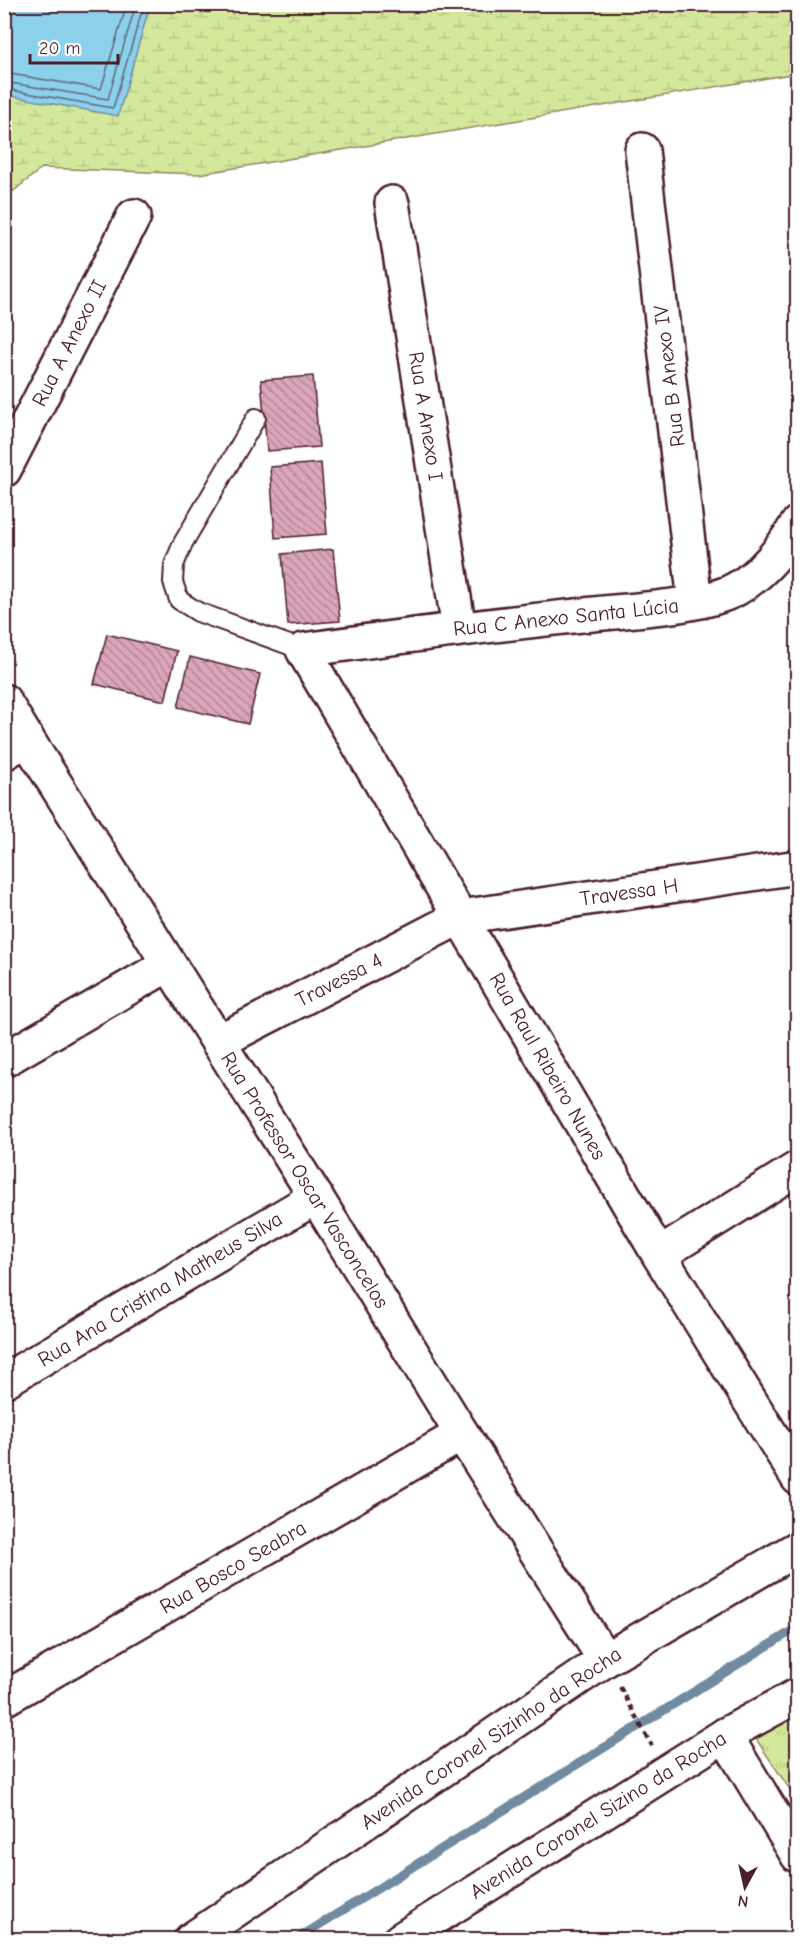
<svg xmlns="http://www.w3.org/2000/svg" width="802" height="1944" font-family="'Comic Neue',sans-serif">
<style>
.grass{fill:url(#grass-tufts);stroke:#8f8464;stroke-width:1.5}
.wetland{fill:url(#wetland-marsh);stroke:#8f8464;stroke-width:1.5}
.water{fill:#8bd1ec;stroke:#718a9f;stroke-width:1.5}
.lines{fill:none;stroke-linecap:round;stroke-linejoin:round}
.shore{stroke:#646678;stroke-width:1.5}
.stream{stroke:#718a9f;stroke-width:9}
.building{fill:url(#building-back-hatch);stroke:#4a1f2b;stroke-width:1.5}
.service-casing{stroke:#4a1f2b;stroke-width:22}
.minor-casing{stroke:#4a1f2b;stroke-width:38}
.tertiary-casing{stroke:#4a1f2b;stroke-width:38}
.path{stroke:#4a1f2b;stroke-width:4;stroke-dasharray:6 4.5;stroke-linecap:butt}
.service{stroke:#fff;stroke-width:18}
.minor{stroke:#fff;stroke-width:33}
.tertiary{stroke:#fff;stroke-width:33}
.labels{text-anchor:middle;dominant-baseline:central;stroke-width:5;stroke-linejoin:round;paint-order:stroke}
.street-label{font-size:21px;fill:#4a1f2b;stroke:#fff}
</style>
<defs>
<pattern id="grass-tufts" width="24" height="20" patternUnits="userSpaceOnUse" patternTransform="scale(1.5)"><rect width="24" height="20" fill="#d4e89c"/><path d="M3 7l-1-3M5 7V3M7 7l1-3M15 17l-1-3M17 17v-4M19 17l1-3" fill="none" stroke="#b8c787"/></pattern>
<pattern id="wetland-marsh" width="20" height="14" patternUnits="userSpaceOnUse" patternTransform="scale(1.5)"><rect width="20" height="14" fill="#d4e89c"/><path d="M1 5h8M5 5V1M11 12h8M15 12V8" fill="none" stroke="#b8c787"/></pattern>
<pattern id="building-back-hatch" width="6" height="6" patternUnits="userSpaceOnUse" patternTransform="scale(1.5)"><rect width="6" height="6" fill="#dba5bc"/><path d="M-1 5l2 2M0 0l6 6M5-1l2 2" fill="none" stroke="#b48699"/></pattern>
</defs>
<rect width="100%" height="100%" fill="#fff"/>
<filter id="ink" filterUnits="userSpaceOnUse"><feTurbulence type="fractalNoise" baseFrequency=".0167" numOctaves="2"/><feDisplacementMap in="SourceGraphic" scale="12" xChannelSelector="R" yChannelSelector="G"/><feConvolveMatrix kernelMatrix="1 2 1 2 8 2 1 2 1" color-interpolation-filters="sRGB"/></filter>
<g filter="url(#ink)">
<path class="grass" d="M 797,1714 L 797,1800 L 756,1739 Z"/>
<path class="wetland" d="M 5,5 L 797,5 L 797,73 L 199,174 L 42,168 L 5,198 Z"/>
<path class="water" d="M 4,5 L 150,5 L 118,116 L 5,95 Z"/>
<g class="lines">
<path class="shore" d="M 4,73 L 101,89 L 127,4
M 4,82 L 108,99 L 136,4
M 4,89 L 113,108 L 144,4"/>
<path class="stream" d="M 295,1940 L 798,1627"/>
</g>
<path class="building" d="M 313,376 L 319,447 L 267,451 L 261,380 Z
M 321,463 L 327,534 L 275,538 L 270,467 Z
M 333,549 L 340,621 L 288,625 L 282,554 Z
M 107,634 L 177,651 L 165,701 L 94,684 Z
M 190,657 L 260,674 L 248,724 L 178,707 Z"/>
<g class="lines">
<defs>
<path id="service" d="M 256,418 L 183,543 L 174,565 L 173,582 L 179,600 L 198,612 L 303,650"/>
<path id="minor" d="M 642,150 L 695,602
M 392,203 L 459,629
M 4,470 L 134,216
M 798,523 C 781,550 764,573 736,589 C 702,608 624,610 584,615 C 490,625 397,637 303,650 L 659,1255 L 798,1478
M 4,753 L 27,739
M 218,1042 L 460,917 L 798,867
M 4,1060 L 169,964
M 659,1255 L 798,1168
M 4,1381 L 316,1197
M 4,1699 L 462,1434
M 725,1735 L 798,1856"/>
<path id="tertiary" d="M 4,701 L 27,739 L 316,1197 L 462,1434 L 605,1660
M 191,1940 L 605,1660 L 798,1548
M 400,1940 L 725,1735 L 798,1695"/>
</defs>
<use href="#service" class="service-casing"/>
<use href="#minor" class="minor-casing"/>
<use href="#tertiary" class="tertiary-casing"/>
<path class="path" d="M 620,1687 L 652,1746"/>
<use href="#service" class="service"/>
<use href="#minor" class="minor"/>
<use href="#tertiary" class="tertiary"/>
</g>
</g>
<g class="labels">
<g class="street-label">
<text transform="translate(69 343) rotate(-63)">Rua A Anexo II</text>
<text transform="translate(669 376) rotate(-97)">Rua B Anexo IV</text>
<text transform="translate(426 416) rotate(81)">Rua A Anexo I</text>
<text transform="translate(566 617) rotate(-6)">Rua C Anexo Santa Lúcia</text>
<text transform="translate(629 892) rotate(-8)">Travessa H</text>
<text transform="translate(339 980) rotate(-27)">Travessa 4</text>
<text transform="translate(548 1066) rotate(60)">Rua Raul Ribeiro Nunes</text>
<text transform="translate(305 1180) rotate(58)">Rua Professor Oscar Vasconcelos</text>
<text transform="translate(160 1289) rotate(-31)">Rua Ana Cristina Matheus Silva</text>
<text transform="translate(233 1567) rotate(-30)">Rua Bosco Seabra</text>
<text transform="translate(491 1738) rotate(-34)">Avenida Coronel Sizinho da Rocha</text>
<text transform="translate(598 1815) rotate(-32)">Avenida Coronel Sizino da Rocha</text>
</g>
</g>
<rect width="802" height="1944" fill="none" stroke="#fff" stroke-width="24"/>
<rect x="12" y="12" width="778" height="1920" fill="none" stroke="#4a1f2b" stroke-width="2" filter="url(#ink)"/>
<g transform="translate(745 1887) rotate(188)" stroke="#ffffff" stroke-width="4.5" paint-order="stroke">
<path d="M0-4.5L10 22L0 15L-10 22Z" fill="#4a1f2b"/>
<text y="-9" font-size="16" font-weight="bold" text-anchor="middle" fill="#4a1f2b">N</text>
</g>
<path d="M30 54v9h88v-9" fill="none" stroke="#4a1f2b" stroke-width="3"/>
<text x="39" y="54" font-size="18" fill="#4a1f2b" stroke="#ffffff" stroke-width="4.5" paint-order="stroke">20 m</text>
</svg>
